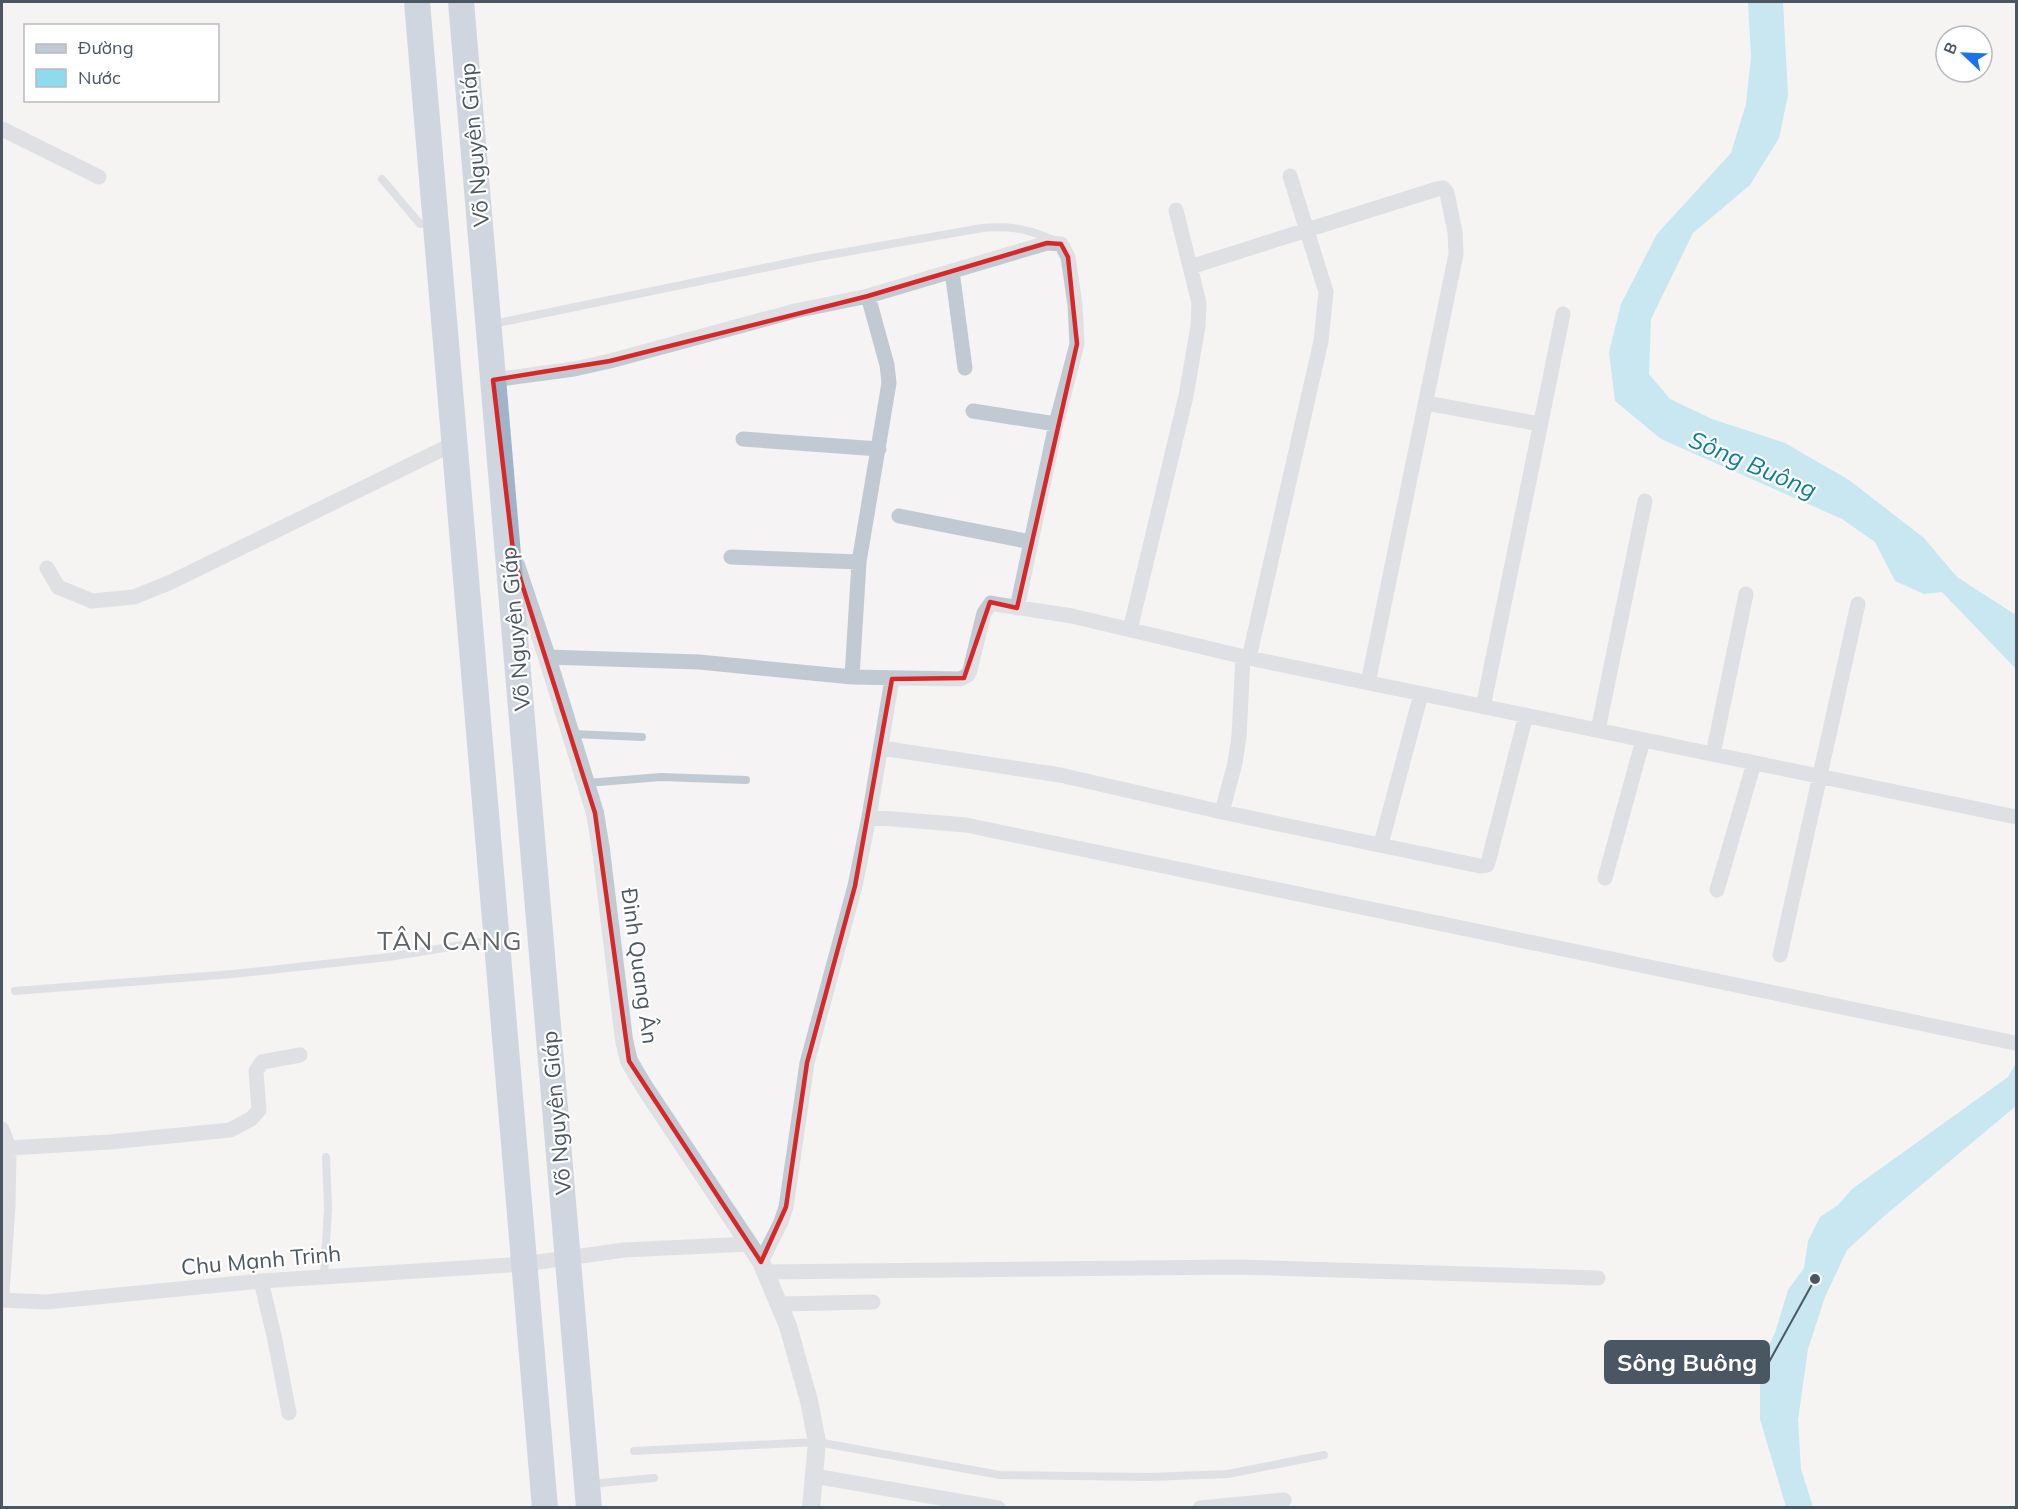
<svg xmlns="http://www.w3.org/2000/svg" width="2018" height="1509" font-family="Mulish,sans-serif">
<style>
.water{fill:#90daee}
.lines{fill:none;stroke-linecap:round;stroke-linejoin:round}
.service{stroke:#c1cad2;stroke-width:8}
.minor{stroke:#c1cad2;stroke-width:15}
.tertiary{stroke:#c1cad2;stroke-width:18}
.trunk{stroke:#9fb4c9;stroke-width:26}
.marked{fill:none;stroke:#d62828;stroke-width:4.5;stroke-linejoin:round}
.labels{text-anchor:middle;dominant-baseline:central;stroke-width:4.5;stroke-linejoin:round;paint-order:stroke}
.street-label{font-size:22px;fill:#4a5661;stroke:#fff}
.water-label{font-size:24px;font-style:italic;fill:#0c7c9b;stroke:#fff}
.quarter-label{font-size:26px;letter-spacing:1.5px;fill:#5f6368;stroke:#fff}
.leader{fill:none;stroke:#4a5661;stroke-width:2}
.callout-dot{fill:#4a5661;stroke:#fff;stroke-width:2}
.callout{fill:#4a5661;stroke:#4a5661;stroke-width:2}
.callout-label{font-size:24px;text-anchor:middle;font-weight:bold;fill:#fff}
</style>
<rect width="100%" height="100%" fill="#f5f3f3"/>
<path class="water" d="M 1748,2 L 1783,2 L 1788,95 L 1779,138 L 1750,185 L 1693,233 L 1651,319 L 1649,374 L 1670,399 L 1712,419 L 1785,443 L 1849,480 L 1924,538 L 1957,577 L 2016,615 L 2016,669 L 1942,592 L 1924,594 L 1895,581 L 1875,542 L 1842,519 L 1661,439 L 1615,401 L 1609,352 L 1621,304 L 1657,234 L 1731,153 L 1746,104 L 1751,57 Z
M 2016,1063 L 2016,1106 L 1883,1217 L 1847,1250 L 1825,1297 L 1808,1349 L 1798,1420 L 1801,1469 L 1813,1507 L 1786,1507 L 1760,1419 L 1760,1364 L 1775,1333 L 1788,1290 L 1804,1268 L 1808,1241 L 1820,1217 L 1838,1205 L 1852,1189 L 2008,1077 Z"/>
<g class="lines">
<path class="service" d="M 382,179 L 420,224 L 432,224
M 493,324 L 812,258 L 982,228 C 1010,226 1025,228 1051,239
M 573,734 L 642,737
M 587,783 L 661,777 L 746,780
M 15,991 L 233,974 L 389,957 L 492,940
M 324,1276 L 328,1209 L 326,1157
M 634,1451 L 817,1442 L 1000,1475 L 1149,1477 L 1228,1474 L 1324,1455
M 590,1484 L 654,1478"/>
<path class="minor" d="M 2,129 L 99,177
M 1190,267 L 1437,189 L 1443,188 L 1447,193 L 1455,232 L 1456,254 L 1368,683
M 952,271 L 965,368
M 493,380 L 574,369 L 610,361 L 795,311 L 868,296 L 1047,243 L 1061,244 L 1068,257 L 1075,305 L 1077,344 L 1056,424 L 1017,608
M 1426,403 L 1540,424
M 973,411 L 1056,424
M 743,439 L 879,449
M 899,516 L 1031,542
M 731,557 L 859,562
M 47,568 L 58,587 L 92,601 L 134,597 L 171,582 L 455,443
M 1130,630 L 1186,396 L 1198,326 L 1199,303 L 1176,210
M 547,657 L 699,662 L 852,677 L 960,679 L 968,675 L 970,670 L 984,613 L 991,603 L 995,604 L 1072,616 L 1249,658 L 2016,817
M 1249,658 L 1321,341 L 1326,292 L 1290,176
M 852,677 L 859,562 L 889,383 L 887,365 L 868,296
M 1483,707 L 1563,314
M 1598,730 L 1645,501
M 881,748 L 1060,775 L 1222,812 L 1480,866 L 1487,865 L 1489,859 L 1526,715
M 1713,754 L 1746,594
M 1222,812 L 1235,763 L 1239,737 L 1243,657
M 869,817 L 966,825 L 2015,1043
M 1381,844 L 1421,694
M 1605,878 L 1643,740
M 1717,890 L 1754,763
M 1780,955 L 1858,604
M 2,1129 L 9,1148 L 8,1206 L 2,1293
M 9,1148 L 110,1142 L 230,1130 L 251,1119 L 259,1110 L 256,1071 L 262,1062 L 300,1055
M 761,1262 L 781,1222 L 786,1207 L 807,1063 L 855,886 L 869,817 L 892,679
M 766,1272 L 1237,1267 L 1598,1278
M 261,1281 L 275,1340 L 289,1413
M 2,1300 L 46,1302 L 261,1281 L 524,1264 L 624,1250 L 749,1244
M 779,1304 L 873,1302
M 814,1476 L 998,1508
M 1200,1508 L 1284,1500"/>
<path class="tertiary" d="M 516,565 L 547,657 L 595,813 L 601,850 L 624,1040 L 629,1061 L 645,1088 L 761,1262 L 788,1326 L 809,1401 L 817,1442 L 811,1508"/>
<path class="trunk" d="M 417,2 L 545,1508
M 461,2 L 589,1508"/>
</g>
<path d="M0 0H2018V1509H0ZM 1047,243 L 1061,244 L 1068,257 L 1077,344 L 1017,608 L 990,602 L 964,678 L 892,679 L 855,886 L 807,1063 L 786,1207 L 761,1262 L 629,1061 L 595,813 L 514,559 L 493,380 L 610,361 L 868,296 Z" fill="#f5f3f3" fill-opacity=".55" fill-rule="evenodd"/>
<path class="marked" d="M 1047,243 L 1061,244 L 1068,257 L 1077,344 L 1017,608 L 990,602 L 964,678 L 892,679 L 855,886 L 807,1063 L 786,1207 L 761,1262 L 629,1061 L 595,813 L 514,559 L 493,380 L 610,361 L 868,296 Z"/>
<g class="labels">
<g class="street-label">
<text transform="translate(474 145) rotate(-95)">Võ Nguyên Giáp</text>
<text transform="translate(515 629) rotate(-95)">Võ Nguyên Giáp</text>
<text transform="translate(640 966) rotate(82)">Đinh Quang Ân</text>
<text transform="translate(556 1113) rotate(-95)">Võ Nguyên Giáp</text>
<text transform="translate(261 1260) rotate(-5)">Chu Mạnh Trinh</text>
</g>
<g class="water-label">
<text transform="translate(1753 464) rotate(23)">Sông Buông</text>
</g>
<g class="quarter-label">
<text x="450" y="940">TÂN CANG</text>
</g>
</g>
<path class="leader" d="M1815 1279L1769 1362"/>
<circle class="callout-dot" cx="1815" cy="1279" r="6"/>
<rect class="callout" x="1605" y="1341" width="164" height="42" rx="6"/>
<g class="callout-label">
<text x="1687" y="1371">Sông Buông</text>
</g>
<rect width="2018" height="1509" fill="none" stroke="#4a5661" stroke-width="6"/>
<rect x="24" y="24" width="195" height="78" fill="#ffffff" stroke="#b7bbc0" stroke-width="1.5"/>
<rect x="36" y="44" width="30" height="9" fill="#c1cad2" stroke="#b7bbc0" stroke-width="1.5"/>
<text x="78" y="54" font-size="18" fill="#4a5661">Đường</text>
<rect x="36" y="69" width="30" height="18" fill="#90daee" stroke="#b7bbc0" stroke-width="1.5"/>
<text x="78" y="84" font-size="18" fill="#4a5661">Nước</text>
<g transform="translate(1964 54) rotate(293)"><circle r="28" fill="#ffffff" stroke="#b7bbc0" stroke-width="1.5"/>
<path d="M0-4.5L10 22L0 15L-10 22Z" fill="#1a73e8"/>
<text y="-9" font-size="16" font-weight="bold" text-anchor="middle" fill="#4a5661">B</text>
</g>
</svg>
